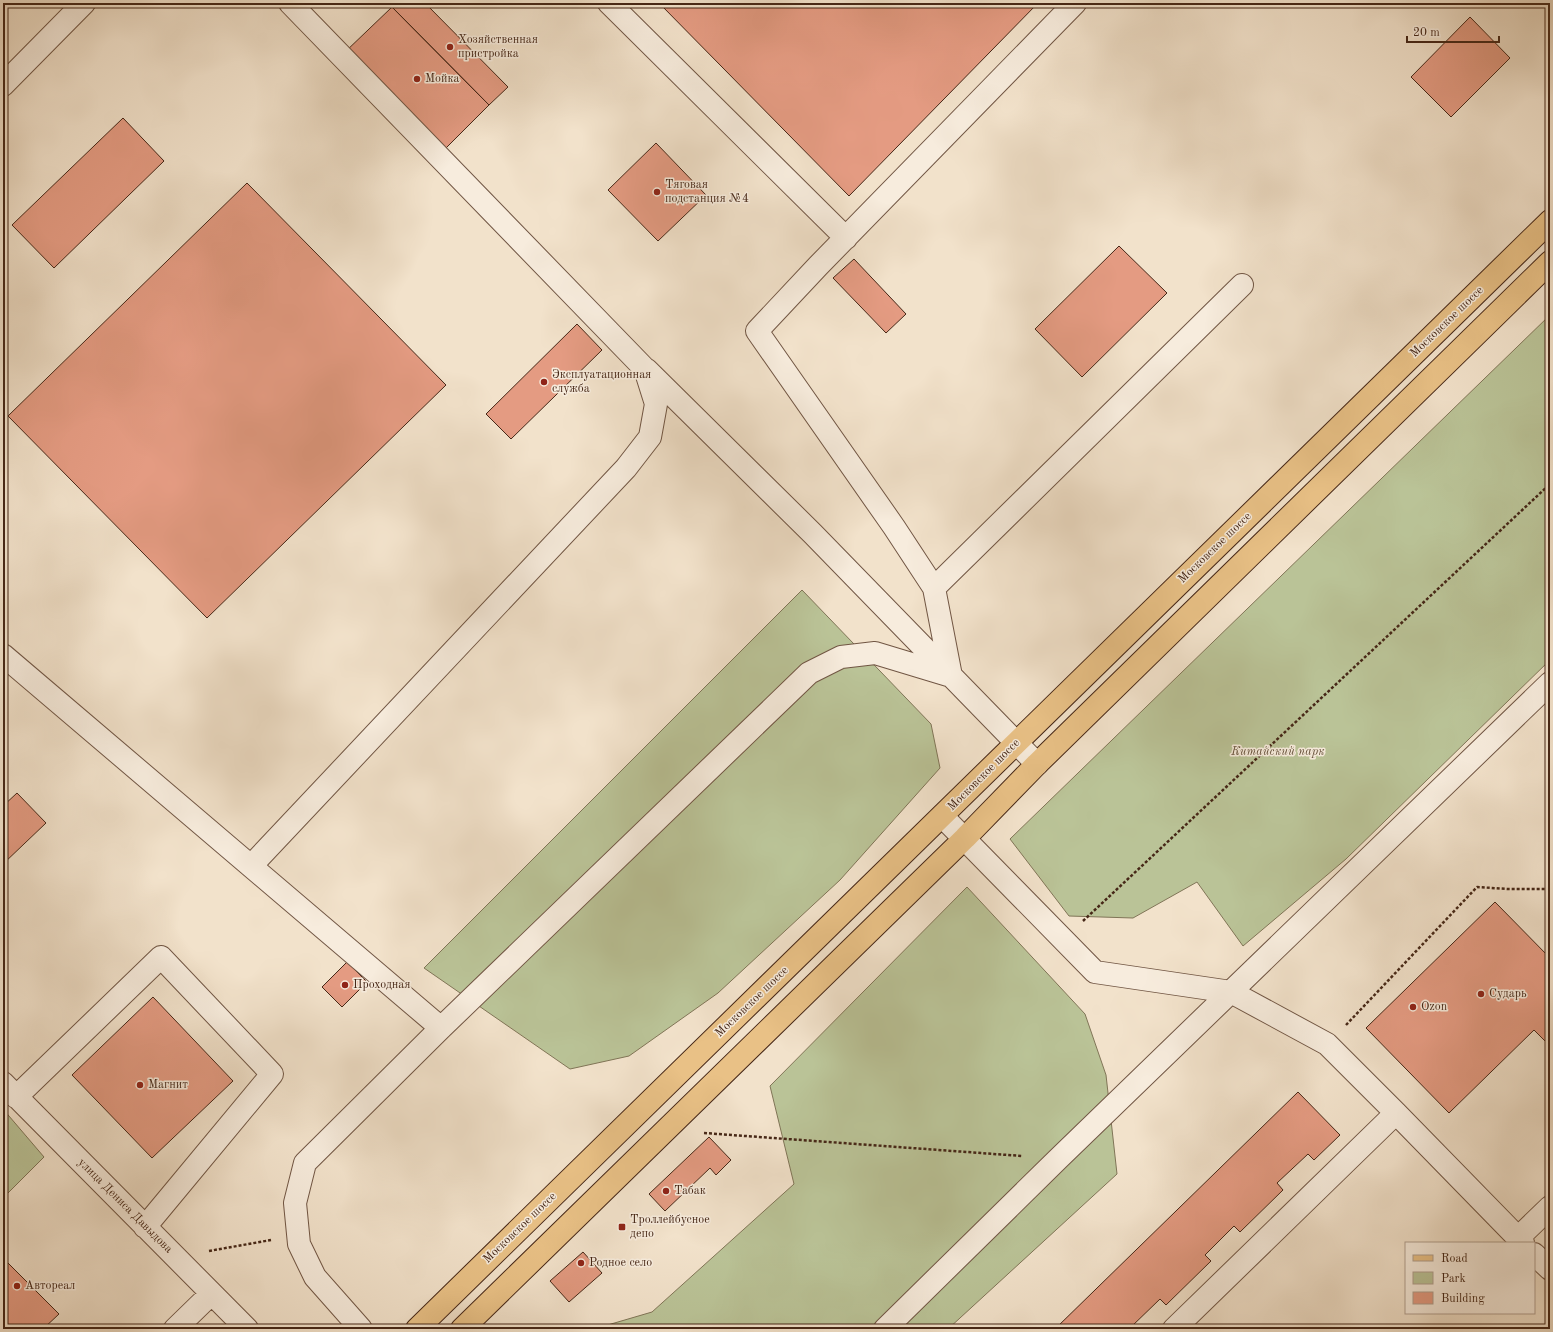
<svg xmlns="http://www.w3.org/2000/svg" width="1553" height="1332" font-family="'Old Standard TT',serif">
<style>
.green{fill:#bac397;stroke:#807557}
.building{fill:#e49b82;stroke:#462717}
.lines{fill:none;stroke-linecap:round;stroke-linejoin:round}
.minor-casing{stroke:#715644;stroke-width:24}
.major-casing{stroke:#462717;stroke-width:24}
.path{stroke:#462717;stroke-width:2.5;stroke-dasharray:3 2;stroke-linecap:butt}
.minor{stroke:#f7ecdd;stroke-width:22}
.major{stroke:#e9c186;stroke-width:22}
.poi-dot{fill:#8f2418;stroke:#f7ecdd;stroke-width:1.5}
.labels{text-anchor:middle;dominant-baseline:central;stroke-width:3;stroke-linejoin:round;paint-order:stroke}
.poi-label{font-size:12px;fill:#462717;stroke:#f7ecdd;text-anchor:start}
.street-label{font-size:12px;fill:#462717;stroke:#f7ecdd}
.park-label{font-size:12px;font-style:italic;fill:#634e37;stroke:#f7ecdd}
</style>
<rect width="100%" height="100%" fill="#f2e2cb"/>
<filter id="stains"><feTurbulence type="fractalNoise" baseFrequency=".005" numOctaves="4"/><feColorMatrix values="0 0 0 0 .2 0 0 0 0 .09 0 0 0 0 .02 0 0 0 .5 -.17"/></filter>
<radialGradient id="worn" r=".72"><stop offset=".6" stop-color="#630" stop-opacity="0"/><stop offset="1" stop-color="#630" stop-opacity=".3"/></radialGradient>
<path class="green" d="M 1550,315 L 1550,660 L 1346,859 L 1243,946 L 1197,882 L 1133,918 L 1069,916 L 1010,839 Z
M 802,590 L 931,724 L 940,768 L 840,880 L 718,993 L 629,1056 L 570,1069 L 424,968 Z
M 967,887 L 1085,1014 L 1106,1075 L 1117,1174 L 948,1329 L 594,1329 L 652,1312 L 794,1184 L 770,1086 Z
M 3,1109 L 44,1157 L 3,1198 Z"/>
<path class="building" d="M 396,3 L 425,3 L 508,87 L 489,105 L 392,7 Z
M 659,3 L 1038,3 L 849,196 Z
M 392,7 L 489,105 L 442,152 L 344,53 Z
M 1470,17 L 1510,58 L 1451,117 L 1411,77 Z
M 123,118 L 164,161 L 54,268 L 12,225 Z
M 656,143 L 706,195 L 658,241 L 608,190 Z
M 247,183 L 446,385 L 207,618 L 8,416 Z
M 1119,246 L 1167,293 L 1082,377 L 1035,329 Z
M 854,259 L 906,314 L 886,333 L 833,278 Z
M 577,324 L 602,350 L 511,439 L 486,414 Z
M 17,793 L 46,823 L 3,864 L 3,806 Z
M 1495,902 L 1550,958 L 1550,1046 L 1534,1030 L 1449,1113 L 1366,1028 Z
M 347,962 L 367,982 L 342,1007 L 322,987 Z
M 153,997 L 233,1081 L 152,1158 L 72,1075 Z
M 1298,1092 L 1340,1135 L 1314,1160 L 1308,1154 L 1277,1183 L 1283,1190 L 1240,1232 L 1234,1226 L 1205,1255 L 1211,1261 L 1166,1305 L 1160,1299 L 1130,1328 L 1131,1329 L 1055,1329 Z
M 709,1137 L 731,1160 L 716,1175 L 710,1168 L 665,1211 L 649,1194 Z
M 583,1252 L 602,1273 L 569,1302 L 550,1281 Z
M 3,1258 L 59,1314 L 43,1329 L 3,1329 Z"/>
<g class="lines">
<defs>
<path id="minor" d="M 609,3 L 846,238
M 3,85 L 84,3
M 647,370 L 813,534 L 1037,764
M 934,588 L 1242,285
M 3,655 L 441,1028
M 951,676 L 934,588 L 894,527 L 757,331 L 818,266 L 1075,3
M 942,816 L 1095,972 L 1231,992 L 1327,1044 L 1396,1113 L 1523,1243
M 251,866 L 626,468 L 650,437 L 656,404 L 645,369 L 290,3
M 3,1083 L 247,1329
M 16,1097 L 161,957 L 272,1074 L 145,1227
M 1518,1238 L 1550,1207
M 1534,1254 L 1550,1269
M 175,1329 L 211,1294
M 361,1329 L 315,1277 L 299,1244 L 295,1203 L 305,1163 L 441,1028 L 809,673 L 841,657 L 875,653 L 951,676
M 885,1329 L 1058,1159 L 1550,683
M 1174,1329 L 1396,1113"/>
<path id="major" d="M 417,1329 L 1550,221
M 462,1329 L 965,838 L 1037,764 L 1550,262"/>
</defs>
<use href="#minor" class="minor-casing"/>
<use href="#major" class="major-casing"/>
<path class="path" d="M 1083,921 L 1550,484
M 1346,1025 L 1477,887 L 1508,889 L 1550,889
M 704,1133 L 1022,1156
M 209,1251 L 271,1240"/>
<use href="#minor" class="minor"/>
<use href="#major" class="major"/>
</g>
<g class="poi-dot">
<circle cx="450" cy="47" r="4"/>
<circle cx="417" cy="79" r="4"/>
<circle cx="657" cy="192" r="4"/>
<circle cx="544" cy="382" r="4"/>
<circle cx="345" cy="985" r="4"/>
<circle cx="1481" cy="994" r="4"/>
<circle cx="1413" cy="1007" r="4"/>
<circle cx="140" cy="1085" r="4"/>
<circle cx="666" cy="1191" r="4"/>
<rect x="618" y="1223" width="8" height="8" rx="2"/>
<circle cx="581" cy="1263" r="4"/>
<circle cx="17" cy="1286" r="4"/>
</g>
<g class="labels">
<g class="poi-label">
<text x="458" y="40">Хозяйственная<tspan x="458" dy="14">пристройка</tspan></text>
<text x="425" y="79">Мойка</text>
<text x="665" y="185">Тяговая<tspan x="665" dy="14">подстанция №4</tspan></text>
<text x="552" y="375">Эксплуатационная<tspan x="552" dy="14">служба</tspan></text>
<text x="353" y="985">Проходная</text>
<text x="1489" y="994">Сударь</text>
<text x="1421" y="1007">Ozon</text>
<text x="148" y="1085">Магнит</text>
<text x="674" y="1191">Табак</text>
<text x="630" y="1220">Троллейбусное<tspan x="630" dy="14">депо</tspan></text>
<text x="589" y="1263">Родное село</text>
<text x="25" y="1286">Автореал</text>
</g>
<g class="street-label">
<text transform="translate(1447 322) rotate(-44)">Московское шоссе</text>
<text transform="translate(1215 548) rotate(-44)">Московское шоссе</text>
<text transform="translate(984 775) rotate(-45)">Московское шоссе</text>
<text transform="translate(752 1002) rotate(-44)">Московское шоссе</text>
<text transform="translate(125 1206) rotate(45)">улица Дениса Давыдова</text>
<text transform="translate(520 1228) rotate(-44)">Московское шоссе</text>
</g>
<g class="park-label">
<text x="1278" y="752">Китайский парк</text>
</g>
</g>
<rect width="1553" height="1332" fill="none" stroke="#f2e2cb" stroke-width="16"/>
<rect x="4" y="4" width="1545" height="1324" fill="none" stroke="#462717" stroke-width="2"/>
<rect x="8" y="8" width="1537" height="1316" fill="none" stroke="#462717"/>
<rect x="1405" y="1242" width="130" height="72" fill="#f7ecdd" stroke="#b09d8e"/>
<rect x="1413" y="1255" width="20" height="6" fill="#e9c186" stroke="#b09d8e"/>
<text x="1441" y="1262" font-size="12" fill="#462717">Road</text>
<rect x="1413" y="1272" width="20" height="12" fill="#bac397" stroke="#b09d8e"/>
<text x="1441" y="1282" font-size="12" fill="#462717">Park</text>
<rect x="1413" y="1292" width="20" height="12" fill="#e49b82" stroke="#b09d8e"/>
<text x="1441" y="1302" font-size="12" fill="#462717">Building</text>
<path d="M1407 36v6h92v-6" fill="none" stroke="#462717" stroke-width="2"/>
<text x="1413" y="36" font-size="12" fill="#462717" stroke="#f7ecdd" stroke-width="3" paint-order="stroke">20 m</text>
<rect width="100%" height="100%" filter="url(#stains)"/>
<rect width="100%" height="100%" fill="url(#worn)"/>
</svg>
